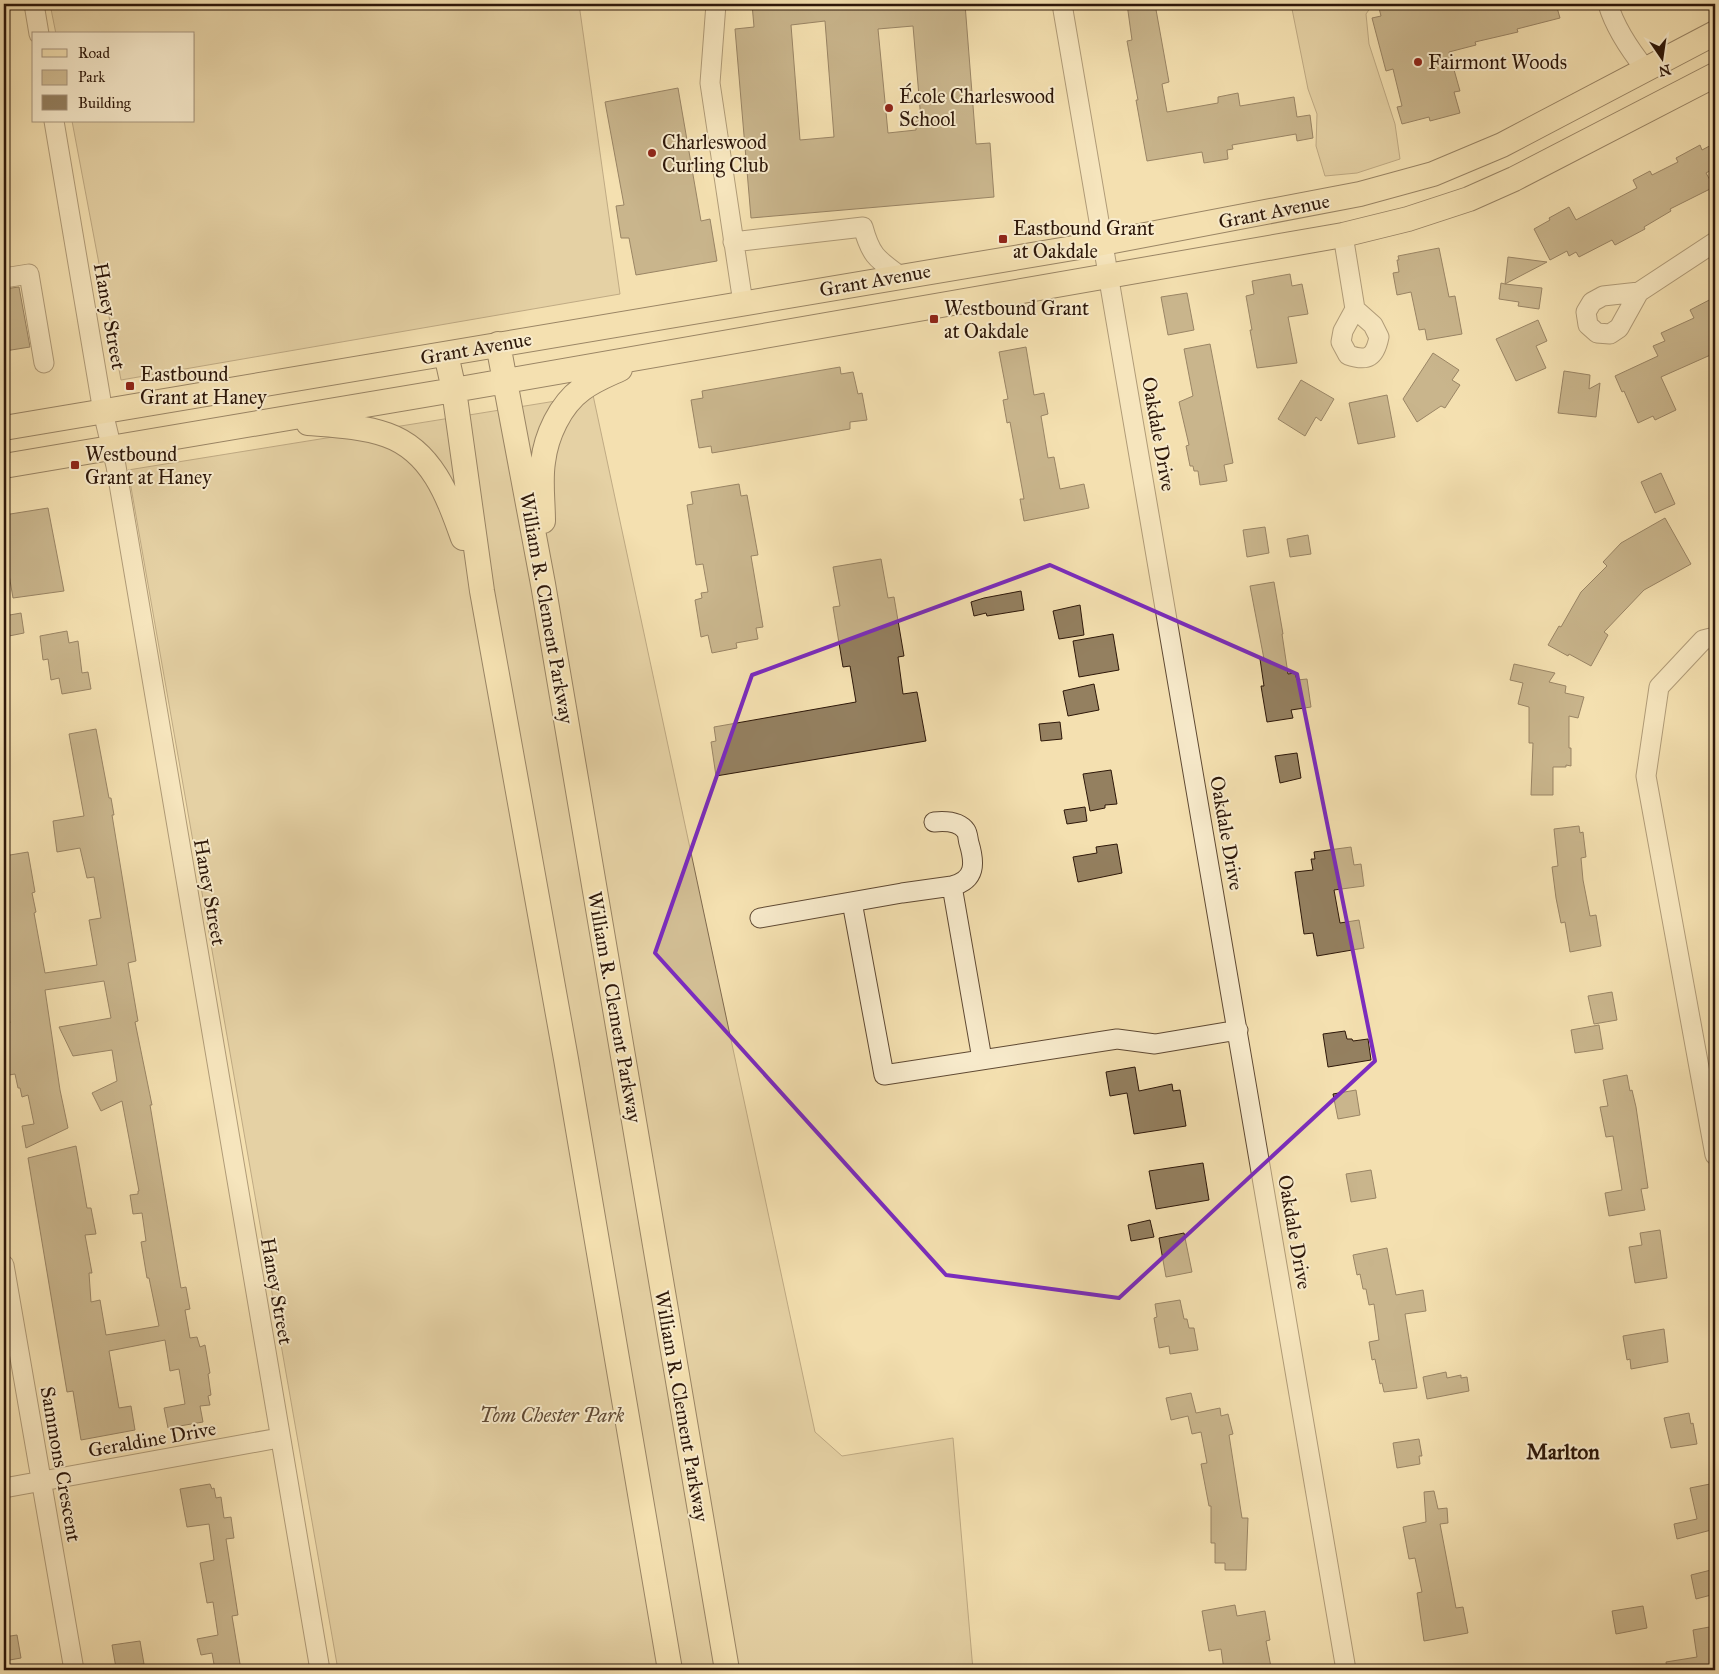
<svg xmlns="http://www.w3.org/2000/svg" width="1719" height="1674" font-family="'IM FELL Great Primer',serif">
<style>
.green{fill:#d2be94;stroke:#806a4e}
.building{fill:#948060;stroke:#2d1709;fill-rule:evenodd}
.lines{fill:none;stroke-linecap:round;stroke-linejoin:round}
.minor-casing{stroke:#5f4933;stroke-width:21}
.major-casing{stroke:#2d1709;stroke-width:26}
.minor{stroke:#f8ebcc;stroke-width:19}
.major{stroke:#f4e0b0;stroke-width:24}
.marked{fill:none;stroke:#7b2cbf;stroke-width:4;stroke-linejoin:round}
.poi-dot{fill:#8f2418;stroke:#f8ebcc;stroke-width:2}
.labels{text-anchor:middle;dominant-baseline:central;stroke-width:4;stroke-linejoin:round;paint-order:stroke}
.poi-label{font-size:20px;fill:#2d1709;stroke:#f8ebcc;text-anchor:start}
.street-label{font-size:20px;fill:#2d1709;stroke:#f8ebcc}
.park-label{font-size:20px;font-style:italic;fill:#5f4933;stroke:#f8ebcc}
.neighbourhood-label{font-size:21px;font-weight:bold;fill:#2d1709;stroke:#f8ebcc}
</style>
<rect width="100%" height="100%" fill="#f4e0b0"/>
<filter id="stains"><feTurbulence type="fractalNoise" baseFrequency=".004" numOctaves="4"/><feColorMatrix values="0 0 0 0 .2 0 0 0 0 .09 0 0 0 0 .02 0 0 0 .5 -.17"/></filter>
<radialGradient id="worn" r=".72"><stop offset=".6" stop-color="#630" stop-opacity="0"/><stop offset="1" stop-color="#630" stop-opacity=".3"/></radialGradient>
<path class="green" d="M 50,4 L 579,4 L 620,294 L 121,380 L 72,121 L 194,121 L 194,34 L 56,34 Z
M 1291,4 L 1373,4 L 1366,14 L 1369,44 L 1395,124 L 1400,159 L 1357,173 L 1325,176 L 1316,146 L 1317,114 L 1308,89 Z
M 593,395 L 815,1432 L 842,1456 L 953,1438 L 973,1670 L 338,1670 L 128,470 Z"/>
<path class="building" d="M 752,4 L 965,4 L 976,144 L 990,143 L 994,197 L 751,218 L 735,29 L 754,27 ZM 825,21 L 834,137 L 800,140 L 791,25 ZM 913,26 L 921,120 L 916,121 L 916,130 L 888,133 L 878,29 Z
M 1127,4 L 1155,4 L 1169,82 L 1162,84 L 1167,112 L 1218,103 L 1218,97 L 1238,93 L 1240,106 L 1294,97 L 1297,117 L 1310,115 L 1313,138 L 1297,141 L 1296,134 L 1232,145 L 1233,149 L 1227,150 L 1228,159 L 1204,163 L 1202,152 L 1147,161 L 1136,100 L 1138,100 L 1127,41 L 1132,40 Z
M 1378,4 L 1556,4 L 1560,18 L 1517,29 L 1518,32 L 1475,42 L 1476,45 L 1449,52 L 1460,91 L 1454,92 L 1460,113 L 1430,121 L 1429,117 L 1402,124 L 1397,107 L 1402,106 L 1393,69 L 1386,71 L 1372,18 L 1381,16 Z
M 678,88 L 701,221 L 710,219 L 717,261 L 636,275 L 629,238 L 621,238 L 616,206 L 624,205 L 605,102 Z
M 1715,143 L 1715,168 L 1706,173 L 1714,187 L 1670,209 L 1671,211 L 1644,227 L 1645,229 L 1615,245 L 1612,240 L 1579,257 L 1576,252 L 1569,256 L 1567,251 L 1550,260 L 1534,229 L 1550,220 L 1549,218 L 1569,207 L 1576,220 L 1637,188 L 1633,180 L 1650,171 L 1652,175 L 1678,162 L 1676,158 L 1700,145 L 1702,150 Z
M 1439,248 L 1449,297 L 1455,296 L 1462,334 L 1427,340 L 1425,329 L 1419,330 L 1411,292 L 1397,295 L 1393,273 L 1399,272 L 1397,260 L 1399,260 L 1398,256 Z
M 1508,257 L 1547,262 L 1505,284 L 1542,288 L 1539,309 L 1518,306 L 1519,302 L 1499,299 L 1501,283 L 1505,284 Z
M 1290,274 L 1292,286 L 1302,284 L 1308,314 L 1288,317 L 1297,363 L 1257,368 L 1250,330 L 1252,330 L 1246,296 L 1254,294 L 1252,281 Z
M 19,287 L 30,347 L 5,351 L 4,342 L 4,289 Z
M 1187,293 L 1194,330 L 1168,335 L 1161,297 Z
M 1715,297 L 1715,353 L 1661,377 L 1676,410 L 1655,420 L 1653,416 L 1638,423 L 1624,391 L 1622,392 L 1615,376 L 1658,356 L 1653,346 L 1665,341 L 1661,333 L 1694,318 L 1690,310 Z
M 1538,320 L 1547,341 L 1536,346 L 1546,368 L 1516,381 L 1496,339 Z
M 1210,344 L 1233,463 L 1224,465 L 1227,481 L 1200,485 L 1198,471 L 1194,471 L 1193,466 L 1190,466 L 1186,446 L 1189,445 L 1179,402 L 1193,396 L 1184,349 Z
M 1026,347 L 1034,395 L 1044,393 L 1048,414 L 1041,416 L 1048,458 L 1054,457 L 1060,489 L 1084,484 L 1089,508 L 1024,521 L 1020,499 L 1024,499 L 1010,422 L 1007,423 L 1003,400 L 1008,399 L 999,352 Z
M 1433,353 L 1459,370 L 1452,380 L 1460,385 L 1445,408 L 1441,406 L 1417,422 L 1403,399 Z
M 840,367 L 841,374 L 853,372 L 858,394 L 862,393 L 867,420 L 850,422 L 850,429 L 753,446 L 712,453 L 711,446 L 699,448 L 691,400 L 703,398 L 702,391 Z
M 1564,371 L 1590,375 L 1589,389 L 1600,383 L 1596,417 L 1558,413 Z
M 1301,380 L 1334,399 L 1321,421 L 1316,417 L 1305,436 L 1278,419 Z
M 1387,395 L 1395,437 L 1358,444 L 1349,403 Z
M 1661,473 L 1675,504 L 1655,513 L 1641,482 Z
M 739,484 L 741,496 L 747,495 L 758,555 L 751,556 L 763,627 L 756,628 L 758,639 L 736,643 L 737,648 L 712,653 L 708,635 L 701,637 L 695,600 L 702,598 L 701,593 L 708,592 L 703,564 L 696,565 L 687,505 L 693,504 L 691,492 Z
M 48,508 L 64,591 L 13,598 L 4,545 L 4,515 Z
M 1665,518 L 1691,564 L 1644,590 L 1604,632 L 1608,635 L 1591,666 L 1569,654 L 1568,656 L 1548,645 L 1559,626 L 1561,627 L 1581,592 L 1607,566 L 1603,562 L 1621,543 Z
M 1265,527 L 1269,553 L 1247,557 L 1243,530 Z
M 1308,535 L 1311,554 L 1290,557 L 1287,539 Z
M 881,559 L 888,598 L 894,597 L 904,656 L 898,657 L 903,694 L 917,692 L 926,741 L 716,776 L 711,742 L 716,741 L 714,727 L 856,702 L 850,666 L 843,667 L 833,607 L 840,606 L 833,567 Z
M 1274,582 L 1283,634 L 1282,634 L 1288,674 L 1295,673 L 1297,680 L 1307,679 L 1311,707 L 1291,710 L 1293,718 L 1267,722 L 1261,686 L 1264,686 L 1260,659 L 1264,659 L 1250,586 Z
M 1021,591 L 1024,610 L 987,616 L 986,613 L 974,616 L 971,602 L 984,598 Z
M 1080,605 L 1084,635 L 1059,639 L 1053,611 Z
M 21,613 L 24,633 L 4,637 L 4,616 Z
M 67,631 L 69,643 L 78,641 L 82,673 L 88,672 L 91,689 L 62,694 L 59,678 L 51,680 L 48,659 L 43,660 L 40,636 Z
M 1113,634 L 1119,670 L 1079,677 L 1073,641 Z
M 1514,664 L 1555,673 L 1549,682 L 1566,686 L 1565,693 L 1584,697 L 1578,718 L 1569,716 L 1569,748 L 1571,748 L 1571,766 L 1566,765 L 1566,767 L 1553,767 L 1553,795 L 1531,795 L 1533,743 L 1529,743 L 1529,707 L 1518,704 L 1523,683 L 1510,680 Z
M 1094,684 L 1099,710 L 1068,716 L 1063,691 Z
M 1060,722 L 1062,739 L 1041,741 L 1039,724 Z
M 96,729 L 109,798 L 111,798 L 114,815 L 112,815 L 136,961 L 128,963 L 138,1021 L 135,1022 L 152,1105 L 150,1105 L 181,1288 L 186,1287 L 190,1309 L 185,1310 L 190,1338 L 197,1337 L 200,1347 L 205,1345 L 210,1373 L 208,1374 L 211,1395 L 208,1396 L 210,1405 L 200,1406 L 203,1422 L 168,1428 L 164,1408 L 185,1404 L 179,1369 L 170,1371 L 165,1340 L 109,1351 L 119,1408 L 131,1406 L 135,1430 L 81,1440 L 73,1391 L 67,1392 L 28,1158 L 76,1146 L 87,1208 L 91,1208 L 96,1234 L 85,1235 L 92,1273 L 89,1273 L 91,1302 L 100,1300 L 106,1335 L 159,1326 L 149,1278 L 147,1278 L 141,1242 L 146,1241 L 142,1213 L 133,1214 L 130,1195 L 138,1194 L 138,1191 L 139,1191 L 122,1101 L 101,1111 L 92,1093 L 117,1081 L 112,1050 L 73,1056 L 59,1027 L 111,1018 L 104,981 L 45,990 L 60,1090 L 68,1128 L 26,1148 L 22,1126 L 34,1124 L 28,1095 L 22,1097 L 20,1088 L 18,1088 L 15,1074 L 9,1075 L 4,1049 L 4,1025 L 10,1023 L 5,994 L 4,994 L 4,856 L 28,852 L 35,892 L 32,893 L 36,912 L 34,913 L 45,973 L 97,965 L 89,920 L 101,918 L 94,877 L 87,878 L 80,848 L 57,852 L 53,821 L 84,816 L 69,734 Z
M 1297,753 L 1301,778 L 1280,783 L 1275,756 Z
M 1111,770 L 1117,804 L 1105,805 L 1105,808 L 1090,811 L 1083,774 Z
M 1085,807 L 1087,821 L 1067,824 L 1064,810 Z
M 1579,826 L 1580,833 L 1583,832 L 1586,857 L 1581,858 L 1583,880 L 1590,916 L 1596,915 L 1601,946 L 1570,952 L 1565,922 L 1561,923 L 1556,898 L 1552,867 L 1558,866 L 1554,829 Z
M 1117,844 L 1122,873 L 1078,882 L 1073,857 L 1097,853 L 1096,847 Z
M 1351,847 L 1354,865 L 1361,864 L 1364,886 L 1334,890 L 1340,923 L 1359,920 L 1364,948 L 1317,956 L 1313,933 L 1304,934 L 1295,872 L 1313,870 L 1311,859 L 1315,859 L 1314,852 Z
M 1612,992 L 1617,1020 L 1594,1024 L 1588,996 Z
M 1599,1025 L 1603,1049 L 1575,1053 L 1571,1030 Z
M 1345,1031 L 1347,1039 L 1352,1039 L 1353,1041 L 1368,1039 L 1371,1060 L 1328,1067 L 1323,1034 Z
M 1135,1067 L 1139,1091 L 1172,1084 L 1173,1091 L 1180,1090 L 1186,1126 L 1134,1134 L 1127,1093 L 1110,1096 L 1106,1072 Z
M 1627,1075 L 1630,1091 L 1632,1090 L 1636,1107 L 1648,1188 L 1641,1189 L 1645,1210 L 1609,1216 L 1605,1193 L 1622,1190 L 1613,1136 L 1606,1137 L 1600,1107 L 1608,1106 L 1603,1080 Z
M 1356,1090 L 1360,1115 L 1338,1119 L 1333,1094 Z
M 1203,1163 L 1209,1200 L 1156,1209 L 1149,1171 Z
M 1371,1170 L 1376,1198 L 1351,1202 L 1346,1174 Z
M 1150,1220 L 1154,1237 L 1131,1241 L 1128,1225 Z
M 1660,1230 L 1667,1278 L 1635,1283 L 1629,1247 L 1642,1245 L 1640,1233 Z
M 1184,1233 L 1192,1272 L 1166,1277 L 1159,1238 Z
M 1387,1248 L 1396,1295 L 1423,1290 L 1426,1311 L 1405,1314 L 1417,1388 L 1384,1392 L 1382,1383 L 1380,1384 L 1375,1359 L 1372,1360 L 1369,1342 L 1379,1340 L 1374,1304 L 1369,1305 L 1366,1289 L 1363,1289 L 1360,1274 L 1357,1275 L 1353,1255 Z
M 1180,1300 L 1184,1319 L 1187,1319 L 1189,1328 L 1194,1328 L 1198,1350 L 1170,1354 L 1169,1346 L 1159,1348 L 1154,1318 L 1157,1317 L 1155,1304 Z
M 1664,1329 L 1668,1362 L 1631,1369 L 1630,1359 L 1627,1360 L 1623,1336 Z
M 1446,1372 L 1447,1378 L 1461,1375 L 1461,1378 L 1467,1377 L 1469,1391 L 1427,1399 L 1423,1377 Z
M 1191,1393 L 1196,1413 L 1220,1408 L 1221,1416 L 1228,1414 L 1233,1434 L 1229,1435 L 1242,1518 L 1248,1518 L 1246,1570 L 1225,1570 L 1225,1563 L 1215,1563 L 1215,1543 L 1211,1543 L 1211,1506 L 1209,1506 L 1201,1464 L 1207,1463 L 1201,1432 L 1192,1434 L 1188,1416 L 1171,1420 L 1166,1398 Z
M 1689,1413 L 1691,1424 L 1693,1423 L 1697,1444 L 1671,1448 L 1664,1418 Z
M 1419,1439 L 1422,1456 L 1419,1456 L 1420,1464 L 1397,1468 L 1393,1443 Z
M 1715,1483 L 1715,1529 L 1677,1539 L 1674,1524 L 1697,1519 L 1690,1488 Z
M 210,1484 L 212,1489 L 214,1488 L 216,1498 L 221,1497 L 224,1518 L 231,1517 L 234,1538 L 226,1539 L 238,1615 L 232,1616 L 241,1670 L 215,1670 L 212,1653 L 201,1655 L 197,1639 L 218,1635 L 213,1602 L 207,1603 L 200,1563 L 214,1560 L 209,1524 L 187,1527 L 180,1489 Z
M 1434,1491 L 1438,1509 L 1447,1508 L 1448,1523 L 1440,1524 L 1456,1608 L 1463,1607 L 1468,1633 L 1424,1641 L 1417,1593 L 1422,1592 L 1415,1558 L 1409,1559 L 1403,1527 L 1426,1522 L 1424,1492 Z
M 1715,1569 L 1715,1594 L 1696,1599 L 1691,1575 Z
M 1235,1605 L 1237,1616 L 1265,1611 L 1270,1640 L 1266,1641 L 1271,1667 L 1265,1668 L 1265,1670 L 1224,1670 L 1221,1649 L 1209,1651 L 1202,1611 Z
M 1643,1606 L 1647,1628 L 1616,1634 L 1612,1611 Z
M 1715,1626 L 1715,1670 L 1667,1670 L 1666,1662 L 1697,1657 L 1693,1630 Z
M 17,1635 L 21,1658 L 4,1661 L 4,1637 Z
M 140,1641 L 144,1664 L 116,1668 L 112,1645 Z"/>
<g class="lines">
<defs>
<path id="minor" d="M 34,4 L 39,34
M 716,4 L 710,83 L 743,303
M 1062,4 L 1346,1670
M 1608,4 C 1615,28 1630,50 1646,70
M 54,121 L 103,412 L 116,466 L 320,1670
M 1343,235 L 1355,309 L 1343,331 L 1341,342 L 1348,355 C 1368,362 1375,357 1379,337 L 1373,325 L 1355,309
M 733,242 L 863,227 C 871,256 877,259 900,276
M 4,278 L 29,274 L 44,363
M 1639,292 L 1619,328 L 1610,334 L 1597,333 L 1588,325 L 1586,312 L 1592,302 L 1603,296 L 1639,292 L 1715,242
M 1715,637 L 1703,640 L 1659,687 L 1646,776 L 1715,1155
M 934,822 C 944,821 959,821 966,831 C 968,834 968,840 969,843 C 975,863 976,880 952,886
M 852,902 L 884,1075 L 1117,1039 L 1155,1044 L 1238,1030
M 760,918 L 902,893 L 952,886 L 982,1059
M 4,1265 L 74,1670
M 4,1488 L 279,1438"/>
<path id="major" d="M 498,344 L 543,584 L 727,1670
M 446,354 L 454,390 L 482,591 L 566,1059 L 670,1670
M 308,423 C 333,425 362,426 387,435 C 432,451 448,496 463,538
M 4,428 L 1103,243 L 1360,194 L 1433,174 L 1502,145 L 1715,33
M 4,466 L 454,390 L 1343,235 L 1408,219 L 1469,199 L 1514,179 L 1715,75
M 543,521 C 543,502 540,481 543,462 C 546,436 560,405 582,389 C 594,380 607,375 620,369"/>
</defs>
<use href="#minor" class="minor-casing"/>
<use href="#major" class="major-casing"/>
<use href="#minor" class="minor"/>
<use href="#major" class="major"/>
</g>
<path d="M0 0H1719V1674H0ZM 1050,565 L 1297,674 L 1375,1061 L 1119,1298 L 946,1275 L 655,953 L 752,675 Z" fill="#f4e0b0" fill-opacity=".55" fill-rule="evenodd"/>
<path class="marked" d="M 1050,565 L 1297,674 L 1375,1061 L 1119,1298 L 946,1275 L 655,953 L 752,675 Z"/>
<g class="poi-dot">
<circle cx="1418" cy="62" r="5"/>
<circle cx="889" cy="108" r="5"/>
<circle cx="652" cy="153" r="5"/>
<rect x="998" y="234" width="10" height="10" rx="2.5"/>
<rect x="929" y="314" width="10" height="10" rx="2.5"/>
<rect x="125" y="381" width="10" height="10" rx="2.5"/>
<rect x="70" y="460" width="10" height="10" rx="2.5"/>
</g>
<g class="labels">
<g class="poi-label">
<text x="1428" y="62">Fairmont Woods</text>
<text x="899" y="96">École Charleswood<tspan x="899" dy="23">School</tspan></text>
<text x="662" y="142">Charleswood<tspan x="662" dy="23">Curling Club</tspan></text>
<text x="1013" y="228">Eastbound Grant<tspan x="1013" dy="23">at Oakdale</tspan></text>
<text x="944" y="308">Westbound Grant<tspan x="944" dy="23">at Oakdale</tspan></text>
<text x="140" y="374">Eastbound<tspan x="140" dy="23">Grant at Haney</tspan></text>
<text x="85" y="454">Westbound<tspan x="85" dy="23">Grant at Haney</tspan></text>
</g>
<g class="street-label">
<text transform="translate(1274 211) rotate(-11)">Grant Avenue</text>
<text transform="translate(875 280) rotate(-10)">Grant Avenue</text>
<text transform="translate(110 316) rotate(80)">Haney Street</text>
<text transform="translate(476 348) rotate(-10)">Grant Avenue</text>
<text transform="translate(1159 434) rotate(80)">Oakdale Drive</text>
<text transform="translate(547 608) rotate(80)">William R. Clement Parkway</text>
<text transform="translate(1227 833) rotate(80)">Oakdale Drive</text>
<text transform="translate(210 892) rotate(80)">Haney Street</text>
<text transform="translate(615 1007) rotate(80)">William R. Clement Parkway</text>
<text transform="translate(1295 1232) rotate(80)">Oakdale Drive</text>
<text transform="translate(277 1291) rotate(80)">Haney Street</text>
<text transform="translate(682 1406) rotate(80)">William R. Clement Parkway</text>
<text transform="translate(152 1439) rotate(-10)">Geraldine Drive</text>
<text transform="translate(61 1464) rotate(80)">Sammons Crescent</text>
</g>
<g class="park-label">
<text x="552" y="1415">Tom Chester Park</text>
</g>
<g class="neighbourhood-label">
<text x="1563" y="1452">Marlton</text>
</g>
</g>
<rect width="1719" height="1674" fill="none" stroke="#f4e0b0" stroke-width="20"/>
<rect x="5" y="5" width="1709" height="1664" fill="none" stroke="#2d1709" stroke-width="2.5"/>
<rect x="10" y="10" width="1699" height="1654" fill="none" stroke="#2d1709"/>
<rect x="32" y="32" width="162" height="90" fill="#f8ebcc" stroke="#a7967e"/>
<rect x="42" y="49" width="25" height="8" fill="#f4e0b0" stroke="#a7967e"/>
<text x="78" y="58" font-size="15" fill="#2d1709">Road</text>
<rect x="42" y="70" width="25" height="15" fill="#d2be94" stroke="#a7967e"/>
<text x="78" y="82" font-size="15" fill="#2d1709">Park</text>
<rect x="42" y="95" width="25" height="15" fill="#948060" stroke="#a7967e"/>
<text x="78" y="108" font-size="15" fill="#2d1709">Building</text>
<g transform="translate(1662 58) rotate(167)" stroke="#f8ebcc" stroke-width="4" paint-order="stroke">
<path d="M0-4L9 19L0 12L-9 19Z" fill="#2d1709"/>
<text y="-8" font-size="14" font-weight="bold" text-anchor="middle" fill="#2d1709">N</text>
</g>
<rect width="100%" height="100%" filter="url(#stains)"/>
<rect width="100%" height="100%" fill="url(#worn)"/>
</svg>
